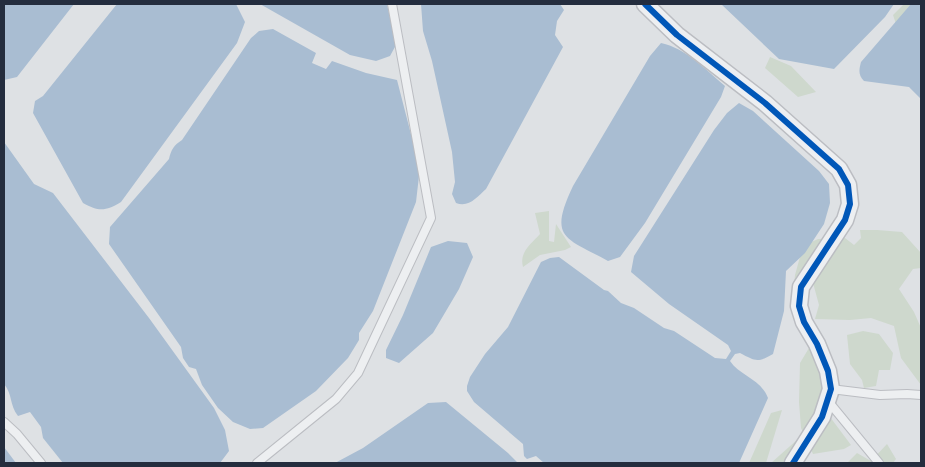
<svg xmlns="http://www.w3.org/2000/svg" width="925" height="467" font-family="Quicksand,sans-serif">
<style>
.green{fill:#ced8cd}
.water{fill:#a9bdd2}
.lines{fill:none;stroke-linecap:round;stroke-linejoin:round}
.service-casing{stroke:#bbbdc2;stroke-width:10}
.minor-casing{stroke:#bbbdc2;stroke-width:19}
.service{stroke:#edeff1;stroke-width:8}
.minor{stroke:#edeff1;stroke-width:16}
.cycleway-casing{stroke:#eaeef5;stroke-width:9}
.cycleway{stroke:#0057b8;stroke-width:6}
</style>
<rect width="100%" height="100%" fill="#dee1e4"/>
<path class="green" d="M 904,4 L 921,4 L 898,30 L 893,15 Z
M 770,57 L 791,66 L 816,92 L 798,97 L 765,68 Z
M 549,211 L 549,241 L 554,242 L 556,224 L 571,247 L 565,250 L 540,255 L 523,267 C 519,252 531,244 540,234 L 535,213 Z
M 860,230 L 877,230 L 902,232 L 921,253 L 921,268 L 913,269 L 899,289 L 914,312 L 921,328 L 921,385 L 901,358 L 894,326 L 871,318 L 850,320 L 815,319 L 819,305 L 813,283 L 801,273 L 791,314 L 795,275 L 803,246 L 818,239 L 845,238 L 854,245 L 861,238 Z
M 863,331 L 879,334 L 893,353 L 890,370 L 879,370 L 876,386 L 864,388 L 862,380 L 850,364 L 847,335 Z
M 809,348 L 815,352 L 827,383 L 830,417 L 851,445 L 844,449 L 813,454 L 801,428 L 799,402 L 800,363 Z
M 782,410 L 766,463 L 749,463 L 771,413 Z
M 798,439 L 787,463 L 771,463 Z
M 887,444 L 896,459 L 893,463 L 847,463 L 857,453 L 871,461 Z"/>
<path class="water" d="M 4,4 L 74,4 L 17,77 L 4,80 Z
M 117,4 L 236,4 L 245,22 L 237,43 L 121,202 C 106,211 99,212 83,203 L 33,113 L 35,101 L 43,96 Z
M 260,4 L 387,4 L 396,45 L 390,56 L 376,61 L 350,55 Z
M 421,4 L 560,4 L 564,10 L 557,21 L 555,35 L 563,47 L 486,189 C 477,197 469,208 456,203 L 452,194 L 455,182 L 452,152 L 432,61 L 423,31 Z
M 721,4 L 894,4 L 885,17 L 834,69 L 779,59 Z
M 911,4 L 921,4 L 921,99 L 909,87 L 864,81 C 858,75 859,70 861,62 Z
M 273,29 L 316,53 L 312,63 L 326,69 L 332,61 L 366,73 L 397,80 L 414,146 L 419,176 L 416,202 L 373,311 L 359,333 L 359,340 L 348,358 L 316,391 L 263,428 L 250,429 L 233,422 L 218,408 L 202,385 L 196,369 L 189,367 L 183,358 L 181,347 L 109,244 L 110,227 L 169,159 C 171,150 174,145 182,140 L 251,38 L 259,31 Z
M 661,43 C 687,49 705,69 725,86 L 721,97 L 645,223 L 620,257 L 608,261 C 565,237 548,239 573,186 L 650,56 Z
M 739,103 L 753,111 L 819,171 L 829,184 L 830,203 L 824,224 L 805,253 L 786,271 L 784,311 L 773,354 C 758,363 755,361 740,353 L 735,354 L 730,361 C 740,376 761,379 768,398 L 739,463 L 544,463 L 536,456 L 527,459 L 524,456 L 523,444 L 474,402 L 467,391 L 467,386 L 470,377 L 485,354 L 508,327 L 541,262 L 550,258 L 559,257 L 604,290 L 608,291 L 621,303 L 634,308 L 664,328 L 674,331 L 715,358 L 726,359 L 731,351 L 728,345 L 669,304 L 631,272 L 634,256 L 714,130 L 727,113 Z
M 4,142 L 34,184 L 53,193 L 149,318 L 214,408 L 225,430 L 229,451 L 220,463 L 63,463 L 43,438 L 41,427 L 30,412 L 18,416 C 9,404 13,395 4,384 Z
M 448,241 L 467,243 L 473,257 L 459,289 L 433,333 L 399,363 L 386,358 L 386,350 L 403,315 L 431,247 Z
M 446,402 L 508,453 L 518,463 L 335,463 L 363,448 L 428,403 Z
M 4,447 L 16,463 L 4,463 Z"/>
<g class="lines">
<defs>
<path id="service" d="M 831,389 L 880,395 L 907,394 L 921,395
M 828,401 L 879,463
M 4,422 L 17,434 L 41,463
M 257,463 L 336,399 L 358,373 L 431,218 L 392,4"/>
<path id="minor" d="M 645,4 L 677,35 L 765,103 L 839,169 L 848,185 L 850,204 L 845,220 L 801,287 L 799,306 L 804,322 L 817,344 L 828,371 L 831,389 L 822,417 L 793,463"/>
</defs>
<use href="#service" class="service-casing"/>
<use href="#minor" class="minor-casing"/>
<use href="#service" class="service"/>
<use href="#minor" class="minor"/>
<defs>
<path id="cycleway" d="M 645,4 L 677,35 L 765,103 L 839,169 L 848,185 L 850,204 L 845,220 L 801,287 L 799,306 L 804,322 L 817,344 L 828,371 L 831,389 L 822,417 L 793,463"/>
</defs>
<use href="#cycleway" class="cycleway-casing"/>
<use href="#cycleway" class="cycleway"/>
</g>
<rect width="925" height="467" fill="none" stroke="#242d3e" stroke-width="10"/>
</svg>
